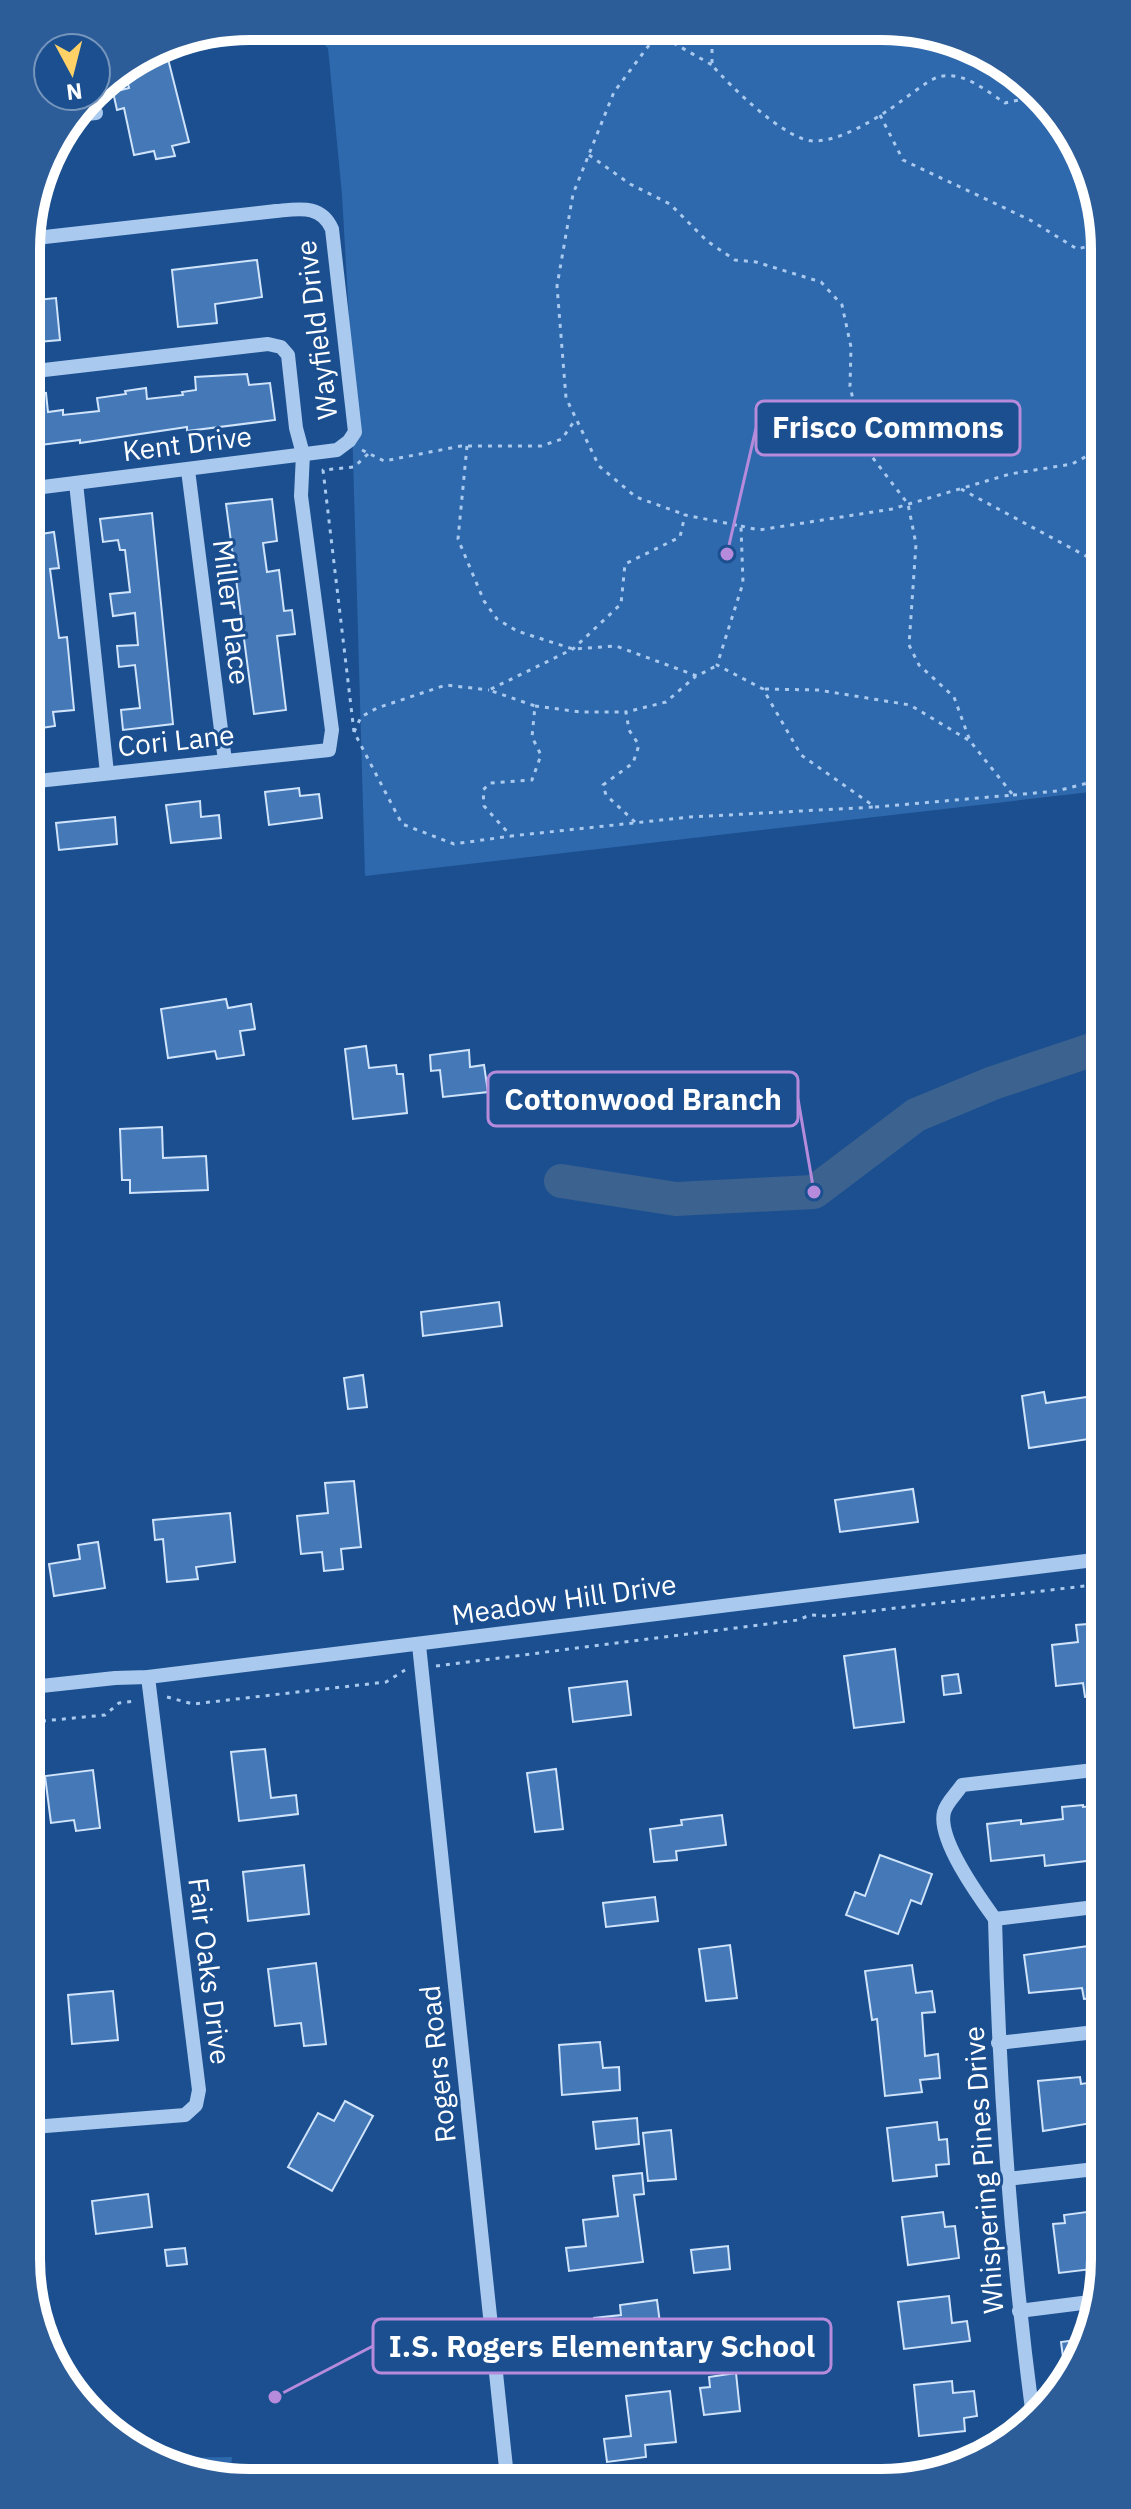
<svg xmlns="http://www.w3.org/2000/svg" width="1131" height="2509" font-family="'IBM Plex Sans',sans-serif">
  <rect width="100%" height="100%" fill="#1b4f8f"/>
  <g fill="#2e69ad">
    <polygon points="302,26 924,30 1029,82 1097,192 1099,791 365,876 349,318 342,195 328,48"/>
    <polygon points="232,2457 230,2479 207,2479 165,2458"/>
  </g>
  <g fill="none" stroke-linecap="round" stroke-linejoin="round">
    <polyline stroke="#3c6290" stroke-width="34" points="561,1181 676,1199 814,1192 916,1115 993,1083 1100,1047"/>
  </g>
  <g fill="#4478b7" stroke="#cfe3fa" stroke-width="2">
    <polygon points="164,43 189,142 172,146 175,156 156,159 154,151 134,155 124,108 117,110 113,92 129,88 125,72 130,70 128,66"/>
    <polygon points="257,260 262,297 215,304 217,323 178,327 172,270"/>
    <polygon points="56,298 60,340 27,343 27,301"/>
    <polygon points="247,374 249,385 270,383 275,420 187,431 187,427 80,443 80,440 33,446 27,396 46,393 48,412 63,410 63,415 99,411 97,398 126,394 125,391 146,388 147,399 183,395 182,392 196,390 195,377"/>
    <polygon points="272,499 277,541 263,543 267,572 279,570 284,611 292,610 295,634 277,636 286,710 254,714 226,504"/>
    <polygon points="152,513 173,724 123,730 121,710 140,708 135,665 119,667 117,646 138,645 135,613 113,616 110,594 130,592 125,550 120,550 118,540 103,542 100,519"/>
    <polygon points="54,532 59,568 50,569 59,638 67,637 74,710 53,712 55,726 28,730 28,536"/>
    <polygon points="299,788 300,796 319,794 322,818 269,825 265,792"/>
    <polygon points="200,801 201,817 219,815 221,838 171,843 166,805"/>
    <polygon points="115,817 117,844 59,850 56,823"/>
    <polygon points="226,999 228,1008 251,1004 255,1029 240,1031 244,1055 217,1059 215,1051 168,1058 161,1009"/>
    <polygon points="366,1046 369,1068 396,1065 397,1074 403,1074 407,1113 353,1119 345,1049"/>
    <polygon points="469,1050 470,1067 484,1065 488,1092 443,1097 440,1070 431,1071 430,1055"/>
    <polygon points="162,1127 163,1158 206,1156 208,1190 130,1193 130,1180 122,1180 120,1129"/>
    <polygon points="499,1302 502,1326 423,1336 421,1312"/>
    <polygon points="363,1375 367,1407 348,1409 344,1378"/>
    <polygon points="1044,1392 1046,1403 1087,1397 1090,1412 1101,1411 1102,1437 1029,1448 1022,1396"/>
    <polygon points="354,1481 361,1547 341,1549 343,1569 324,1571 322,1552 301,1554 297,1516 328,1513 325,1483"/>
    <polygon points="913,1489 918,1522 840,1532 835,1500"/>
    <polygon points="230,1513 235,1562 196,1567 198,1579 167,1582 163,1539 155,1540 153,1520"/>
    <polygon points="98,1542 105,1588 54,1596 49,1564 80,1559 78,1545"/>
    <polygon points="1100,1623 1102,1695 1085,1697 1083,1683 1056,1686 1052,1645 1078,1642 1076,1625"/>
    <polygon points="895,1649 904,1722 854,1728 844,1656"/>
    <polygon points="958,1674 961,1693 944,1695 942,1676"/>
    <polygon points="627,1681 631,1715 573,1722 569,1688"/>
    <polygon points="265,1749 271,1798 296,1795 298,1814 239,1821 231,1752"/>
    <polygon points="556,1769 563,1829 535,1832 527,1773"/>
    <polygon points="93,1770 100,1828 76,1831 74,1820 51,1823 45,1776"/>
    <polygon points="1083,1805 1083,1807 1103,1805 1103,1859 1045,1866 1044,1855 991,1861 987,1824 1021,1820 1021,1824 1063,1819 1062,1807"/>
    <polygon points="722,1815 726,1845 676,1851 677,1860 654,1862 650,1829 682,1825 681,1820"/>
    <polygon points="880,1855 932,1874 921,1904 911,1900 898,1934 846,1915 855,1892 865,1896"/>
    <polygon points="304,1865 309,1914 248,1921 243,1872"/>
    <polygon points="655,1897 658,1921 606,1927 603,1903"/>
    <polygon points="1103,1944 1104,1997 1084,1999 1082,1988 1029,1993 1024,1955"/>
    <polygon points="730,1945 737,1998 706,2001 699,1949"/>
    <polygon points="316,1963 326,2044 304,2046 301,2023 275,2026 268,1969"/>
    <polygon points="912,1965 916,1993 932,1991 935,2012 922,2013 925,2056 938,2054 940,2078 920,2080 922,2092 885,2096 877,2019 872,2020 865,1971"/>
    <polygon points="113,1991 118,2040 72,2044 68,1995"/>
    <polygon points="600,2042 603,2068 619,2067 620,2090 562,2095 559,2045"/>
    <polygon points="1080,2077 1081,2084 1104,2081 1104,2121 1043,2131 1038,2081"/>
    <polygon points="345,2101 373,2116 332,2191 288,2167 318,2113 334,2121"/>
    <polygon points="637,2118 639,2144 596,2149 593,2122"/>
    <polygon points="937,2122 939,2140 947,2139 949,2164 936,2165 937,2176 893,2181 887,2128"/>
    <polygon points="671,2130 676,2179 648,2181 643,2133"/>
    <polygon points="642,2173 644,2194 634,2195 643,2262 569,2271 566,2248 586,2246 583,2220 618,2216 613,2176"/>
    <polygon points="148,2194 152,2227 96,2234 92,2201"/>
    <polygon points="1094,2211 1101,2268 1059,2273 1053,2224 1065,2223 1064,2215"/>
    <polygon points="943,2212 945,2227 955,2226 959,2258 908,2265 902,2217"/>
    <polygon points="728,2246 730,2269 694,2273 691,2250"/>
    <polygon points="185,2248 187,2264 167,2266 165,2250"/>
    <polygon points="949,2296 952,2323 967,2321 970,2341 904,2349 898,2302"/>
    <polygon points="657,2300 665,2362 602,2371 594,2318 621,2315 620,2305"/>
    <polygon points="1090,2338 1088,2344 1066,2380 1061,2342"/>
    <polygon points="736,2373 740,2411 704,2415 700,2388 710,2387 709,2377"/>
    <polygon points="952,2381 953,2393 974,2391 977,2416 964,2418 965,2431 919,2436 914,2385"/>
    <polygon points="670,2391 676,2442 645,2445 646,2457 607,2462 604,2439 631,2436 626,2396"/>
  </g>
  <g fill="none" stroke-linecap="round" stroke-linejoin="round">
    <g stroke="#a9c9ee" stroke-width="3" stroke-dasharray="4 6" stroke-linecap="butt">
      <polyline points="661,29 614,92 573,194 557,286 566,398 599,466 636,497 683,514"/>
      <path d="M712 29V65C730 86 786 141 814 141 838 141 867 124 887 111 900 103 926 81 938 77 963 70 986 91 1005 103L1037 96"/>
      <polyline points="656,33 712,65"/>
      <polyline points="880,115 903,160 1030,220 1077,249 1097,244"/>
      <polyline points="589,155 630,184 670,204 707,241 735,260 756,262 821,282 842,305 851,347 850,386 863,445 908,504 916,544 909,645 919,665 954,697 970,741 1013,795 875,807 801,755 763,689 717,665 743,583 741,526 685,515 680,537 625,564 621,604 573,649 489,690 535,706 532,737 541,755 532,780 490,783 483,790 484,806 511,836 690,817 875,807"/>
      <polyline points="467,446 458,539 484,601 497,619 517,631 573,649 616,646 697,676 716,666"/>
      <polyline points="362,450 384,461 461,446 541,446 562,439 575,420"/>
      <polyline points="368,454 354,467 323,470 354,732 402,824 454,844 511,836"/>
      <polyline points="961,489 1099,563"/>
      <polyline points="741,526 759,530 892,509 1010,474 1072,464 1087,456 1098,435"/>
      <polyline points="1097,563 1099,587"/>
      <polyline points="765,689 818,690 910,705 970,741"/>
      <polyline points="535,706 581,712 626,712"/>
      <polyline points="354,732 361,717 377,708 446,685 489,690"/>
      <polyline points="1013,795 1057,791 1099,780"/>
      <polyline points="635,822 606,795 603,785 633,763 639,745 629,730 626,712 666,702 696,676"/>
      <polyline points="436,1666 798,1620 810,1615 828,1616 1102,1584"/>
      <polyline points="167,1697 193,1704 263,1696 386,1682 405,1670"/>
      <polyline points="32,1722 105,1715 119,1703 135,1701"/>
    </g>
    <g stroke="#a9c9ee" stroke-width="14">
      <polyline points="76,115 96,113"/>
      <path d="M27 239 276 211C299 209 321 204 332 229L355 432 349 441 337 450 27 489"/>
      <polyline points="27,372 268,344 281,347 288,355 296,428 303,454 301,496 332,730 329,750 28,782"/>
      <polyline points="188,470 225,761"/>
      <polyline points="76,483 107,773"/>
      <polyline points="30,1106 37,1087"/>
      <polyline points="419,1645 507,2477"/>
      <polyline points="32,1687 115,1678 148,1677 1102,1559"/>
      <path d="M995 1919C999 2086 1011 2251 1033 2417"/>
      <path d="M995 1919C979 1897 937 1839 944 1812 946 1803 957 1793 962 1785L1103 1769"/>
      <polyline points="995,1919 1103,1906"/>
      <polyline points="998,2043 1104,2031"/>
      <polyline points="33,2127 185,2115 196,2105 199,2090 148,1677"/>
      <polyline points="1007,2179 1104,2168"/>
      <polyline points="1019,2311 1098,2301"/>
    </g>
  </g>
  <g text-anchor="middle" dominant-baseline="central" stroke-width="6" stroke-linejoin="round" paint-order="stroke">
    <g font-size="28" fill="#fff" stroke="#1b4f8f">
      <text transform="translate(316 330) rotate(-97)">Wayfield Drive</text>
      <text transform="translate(187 443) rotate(-7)">Kent Drive</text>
      <text transform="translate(232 612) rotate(83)">Miller Place</text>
      <text transform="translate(176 740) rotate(-6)">Cori Lane</text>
      <text transform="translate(564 1599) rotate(-8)">Meadow Hill Drive</text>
      <text transform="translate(210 1971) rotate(83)">Fair Oaks Drive</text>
      <text transform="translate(437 2064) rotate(-96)">Rogers Road</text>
      <text transform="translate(983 2170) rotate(-94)">Whispering Pines Drive</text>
    </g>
  </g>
  <path d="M0 0H1131V2509H0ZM250 40H881A210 210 0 0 1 1091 250V2259A210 210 0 0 1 881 2469H250A210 210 0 0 1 40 2259V250A210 210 0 0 1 250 40Z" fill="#2d5d98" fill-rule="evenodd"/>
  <path fill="none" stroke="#fff" stroke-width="10" d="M250 40H881A210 210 0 0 1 1091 250V2259A210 210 0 0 1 881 2469H250A210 210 0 0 1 40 2259V250A210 210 0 0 1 250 40Z"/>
  <path fill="none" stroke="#b68bdc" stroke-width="3" d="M727 554L756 428M814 1192L798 1099M275 2397L373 2346"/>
  <g fill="#b68bdc" stroke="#1b4f8f" stroke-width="3">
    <circle cx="727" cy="554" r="8"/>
    <circle cx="814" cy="1192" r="8"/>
    <circle cx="275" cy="2397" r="8"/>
  </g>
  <g fill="#1b4f8f" stroke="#b68bdc" stroke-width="3">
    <rect x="756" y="401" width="264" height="54" rx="8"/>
    <rect x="488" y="1072" width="310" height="54" rx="8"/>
    <rect x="373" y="2319" width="458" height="54" rx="8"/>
  </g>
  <g font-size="30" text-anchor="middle" font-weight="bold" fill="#fff">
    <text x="888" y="438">Frisco Commons</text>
    <text x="643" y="1110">Cottonwood Branch</text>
    <text x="602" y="2357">I.S. Rogers Elementary School</text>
  </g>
  <g transform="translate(72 72) rotate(173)"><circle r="38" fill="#1b4f8f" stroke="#7695bc" stroke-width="2"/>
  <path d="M0-6L14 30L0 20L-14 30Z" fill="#ffd166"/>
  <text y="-12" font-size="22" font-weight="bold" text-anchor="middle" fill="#ffffff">N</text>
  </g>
</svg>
